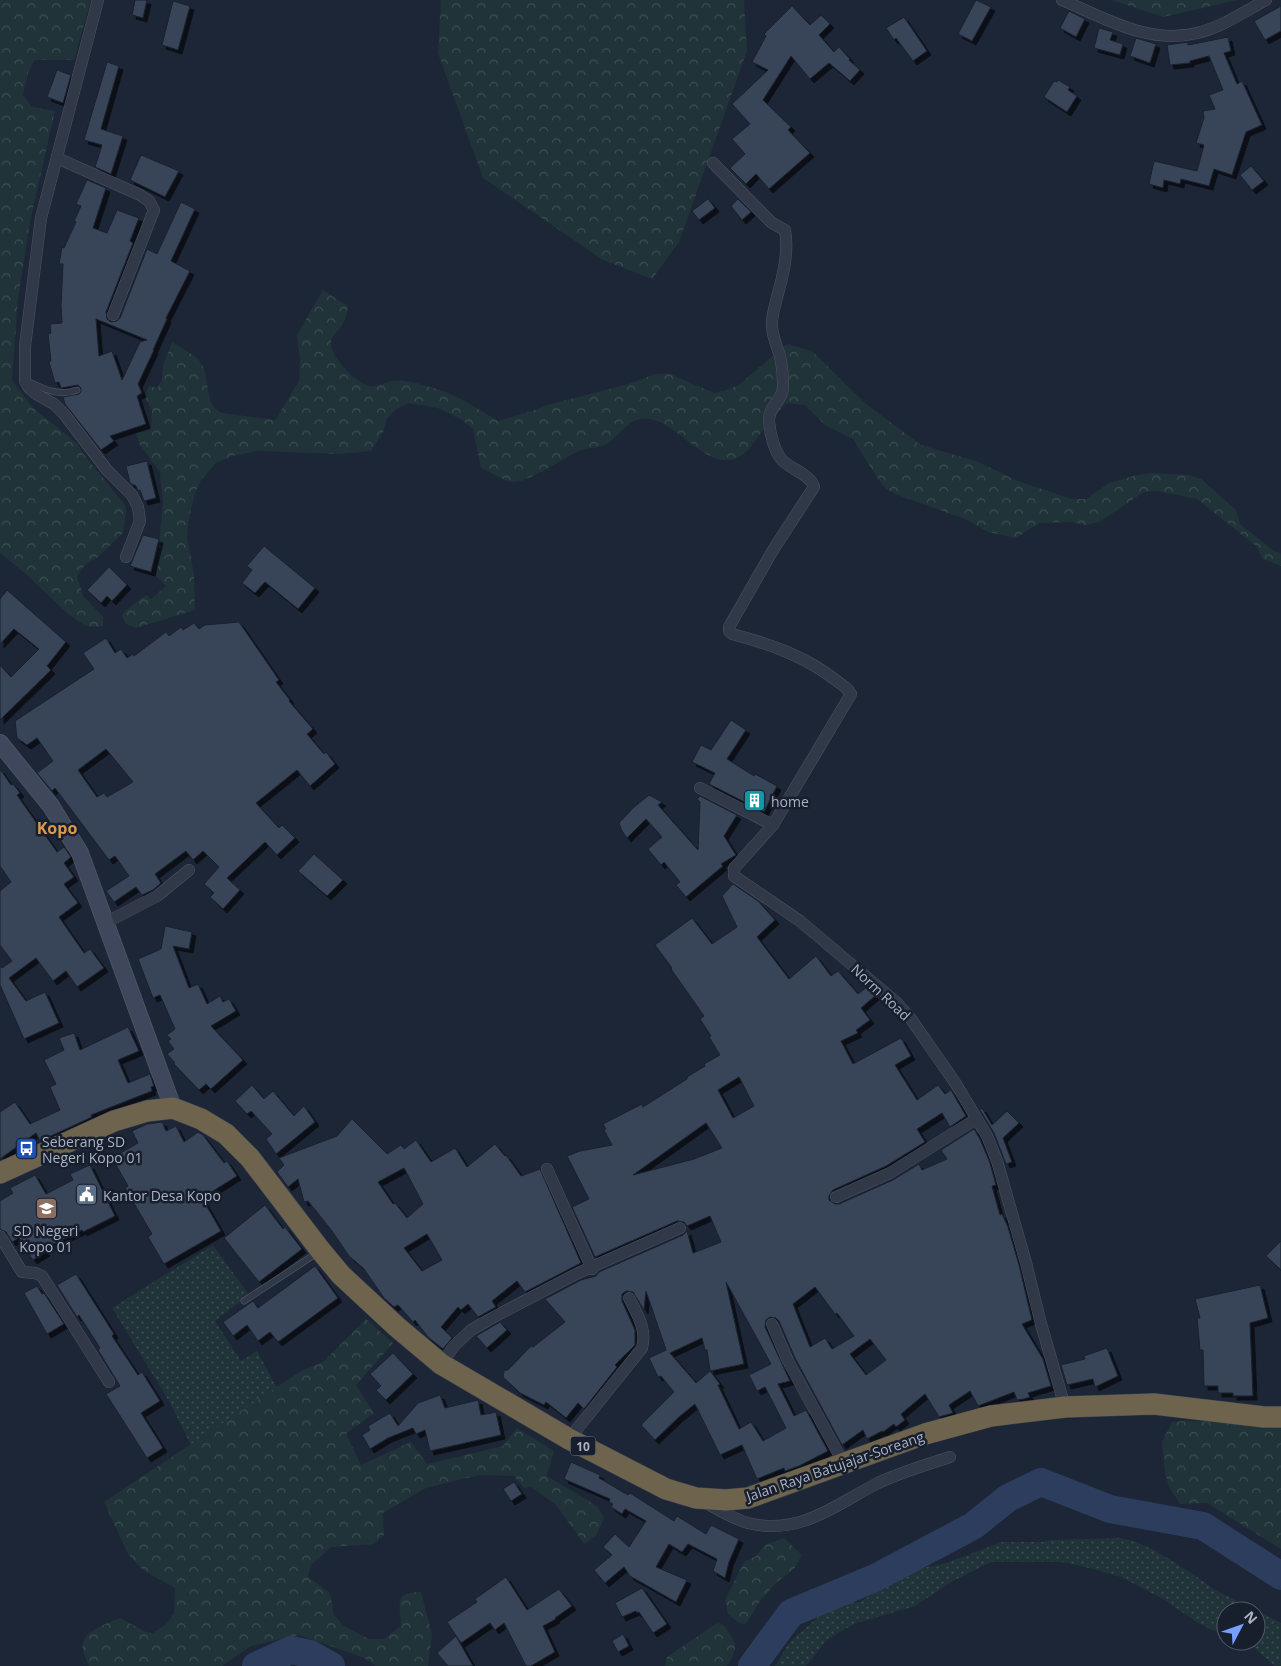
<svg xmlns="http://www.w3.org/2000/svg" width="1281" height="1666" font-family="'Open Sans',sans-serif">
  <defs>
    <pattern id="grass-dots" width="8" height="8" patternUnits="userSpaceOnUse" patternTransform="scale(1.25)"><rect width="8" height="8" fill="#1f3338"/><path d="M2 2h.1M6 6h.1" fill="none" stroke="#3d4e53" stroke-width="1.8" stroke-linecap="round"/></pattern>
    <pattern id="forest-crowns" width="20" height="18" patternUnits="userSpaceOnUse" patternTransform="scale(1.25)"><rect width="20" height="18" fill="#1f3338"/><path d="M2 6a3 3 0 1 1 6 0M12 15a3 3 0 1 1 6 0" fill="none" stroke="#3d4e53"/></pattern>
    <filter id="shadow"><feDropShadow dx="4" dy="4" stdDeviation="0" flood-color="#0009"/></filter>
  </defs>
  <rect width="100%" height="100%" fill="#1d2637"/>
  <g fill="url(#grass-dots)">
    <polygon points="213,1245 249,1295 215,1321 241,1361 257,1351 277,1388 191,1445 169,1401 112,1308"/>
    <polygon points="1119,1538 1134,1541 1156,1551 1196,1576 1215,1590 1281,1623 1281,1666 1275,1666 1254,1648 1238,1641 1256,1641 1256,1611 1226,1611 1226,1636 1198,1623 1163,1599 1121,1577 1093,1569 1062,1562 991,1562 953,1581 915,1606 854,1624 828,1639 806,1666 775,1666 789,1643 825,1611 845,1603 860,1602 905,1574 918,1569 946,1563 1002,1542 1043,1542 1051,1540"/>
  </g>
  <g fill="url(#forest-crowns)">
    <polygon points="0,0 91,0 74,60 35,60 28,73 23,95 32,107 55,111 30,222 18,299 12,380 33,408 78,444 81,451 125,505 126,512 123,533 98,557 85,565 77,576 83,596 103,617 103,625 100,627 85,626 68,614 27,575 0,553"/>
    <polygon points="441,0 744,0 747,51 679,242 652,279 603,260 483,178 438,53"/>
    <polygon points="1112,0 1238,0 1163,17"/>
    <path d="M323 290 348 306C347 312 346 319 343 324 339 331 331 335 331 343 331 358 356 383 370 386 377 387 386 382 393 381 404 379 419 384 430 387 455 393 476 408 498 421L532 411 547 405 629 384 655 374H670L714 393 727 390 740 384 787 344 812 351 866 404 921 445 976 461 1018 481 1072 499H1086L1109 483 1137 475 1152 473 1188 475 1201 479 1236 510 1240 524 1273 550 1281 554V566L1263 559 1256 546 1197 499 1157 491 1144 492 1099 522 1085 525 1072 522 1039 523 1016 538 988 532 965 519 895 494 884 487 876 476 853 439 825 425 805 405 786 403C779 411 771 420 764 429 755 439 749 454 735 459 703 470 671 412 640 419 626 422 618 437 607 444 598 449 586 447 577 452 561 459 529 483 512 482 505 482 489 471 481 468L473 429 462 420 438 408 409 403 396 409 387 419 383 432 371 451 339 454 257 451 232 456 216 463 201 480 195 493 188 523 187 538 194 575 195 610 136 628 126 624 122 616 125 611 146 595 151 599 166 586 156 576 163 503 160 472 140 445 136 433 151 430 152 411 145 396 149 386 157 388 162 380 163 366 172 342C180 347 197 356 201 363 211 378 203 405 222 413L275 420 299 381 300 359 297 335Z"/>
    <path d="M366 1319 393 1343 356 1385 374 1413 346 1434 361 1465 411 1442 427 1464 503 1446 517 1428 554 1451 547 1476 597 1506 604 1518 596 1536 584 1544 556 1505 531 1487 524 1488 514 1476 479 1475 426 1488 383 1513 384 1535 374 1544 331 1547 311 1565 308 1577 330 1593 334 1615 344 1626 369 1639H384L401 1626C400 1604 393 1592 421 1592L432 1634 428 1666H376L362 1657 299 1635 251 1646 222 1666H89C87 1661 84 1656 83 1650 79 1631 107 1624 120 1618L146 1632 153 1633 165 1625 174 1614 175 1588 143 1570 128 1554 104 1502 301 1371 323 1362Z"/>
    <polygon points="1183,1421 1281,1423 1281,1549 1207,1503 1180,1504 1169,1487 1165,1472 1162,1442 1172,1422"/>
    <polygon points="784,1538 802,1555 794,1569 777,1582 760,1601 746,1624 739,1623 728,1614 725,1600 744,1562 756,1556 765,1545"/>
    <path d="M717 1623 724 1625C736 1645 740 1644 727 1666H665L667 1657Z"/>
  </g>
  <g fill="none" stroke-linecap="round" stroke-linejoin="round">
    <g stroke="#2d3d5e" stroke-width="28">
      <polyline points="256,1666 291,1650 310,1654 331,1666"/>
      <polyline points="752,1666 791,1613 875,1578 973,1526 1008,1498 1041,1482 1110,1509 1203,1526 1281,1576"/>
    </g>
  </g>
  <g fill="#394458" stroke="#19202e" fill-rule="evenodd" filter="url(#shadow)">
    <polygon points="135,0 147,0 143,18 132,15"/>
    <polygon points="976,0 991,7 972,41 958,34"/>
    <polygon points="173,1 190,6 178,50 162,45"/>
    <polygon points="792,6 810,25 821,15 830,24 819,35 834,52 839,47 850,59 849,60 860,70 850,81 829,63 810,79 791,56 763,100 791,127 788,130 810,153 769,189 756,174 746,184 730,168 745,154 732,139 750,124 732,104 768,70 752,62 766,36 764,34"/>
    <polygon points="1281,6 1281,31 1265,40 1254,21"/>
    <polygon points="1069,11 1085,19 1076,37 1060,28"/>
    <polygon points="904,17 927,51 913,61 896,38 894,40 886,28"/>
    <polygon points="1099,28 1113,32 1110,40 1123,44 1120,55 1094,48"/>
    <polygon points="1228,37 1231,51 1224,53 1237,84 1242,81 1262,125 1246,132 1232,175 1214,169 1209,186 1181,179 1180,184 1164,180 1163,188 1149,184 1154,161 1197,171 1204,145 1196,143 1204,118 1203,111 1215,109 1209,95 1223,90 1209,56 1190,61 1190,63 1170,65 1167,45 1188,42 1188,45"/>
    <polygon points="1136,38 1156,44 1150,63 1130,56"/>
    <polygon points="107,62 119,66 101,129 123,136 111,174 95,167 102,145 84,140"/>
    <polygon points="57,70 71,75 63,103 47,97"/>
    <polygon points="1058,80 1070,87 1068,90 1077,96 1067,112 1044,97 1054,81 1057,82"/>
    <polygon points="141,155 179,171 165,197 130,180"/>
    <polygon points="1251,166 1264,181 1252,190 1240,175"/>
    <path d="M87 180 106 188 93 228 107 233 117 210 139 218 130 241 133 243 106 312 107 319 111 322 117 321 120 318 147 249 157 254 181 202 195 209 171 261 190 271 166 318 167 319 153 350H154L138 384 142 393 137 396 146 424 110 436 114 441 101 450 65 404 63 397 79 394 81 392V388L78 385 61 388 59 382 55 383 49 362 51 361 48 334 51 333 50 324 62 323 61 305 63 264H59L62 247 64 248 76 222 74 221 81 206 76 204ZM96 319 147 340 140 342 122 380 112 351 99 356Z"/>
    <polygon points="708,199 715,208 699,220 692,211"/>
    <polygon points="738,199 751,212 742,220 731,206"/>
    <polygon points="147,461 156,498 144,501 140,490 138,491 136,486 130,483 126,466"/>
    <polygon points="143,535 159,539 151,572 130,566"/>
    <polygon points="264,546 315,588 298,609 265,582 255,593 242,583 252,570 247,566"/>
    <polygon points="109,567 127,585 112,601 107,596 101,603 87,590"/>
    <polygon points="7,590 66,642 47,666 51,670 0,720 0,665 11,677 39,649 14,629 0,644 0,599"/>
    <path d="M239 622 279 680 276 682 290 700 289 701 313 729 307 734 324 754 326 752 335 764 310 786 297 770 256 803 279 828 282 825 295 838 277 855 265 842 227 878 240 890 223 909 210 897 214 893 204 884 219 867 203 851 193 860 186 851 155 874 161 883 153 890 142 895 136 887 114 902 106 891 129 876 115 856 109 860 55 788 52 791 37 773 53 761 37 738 27 745 17 738 15 721 94 669 83 653 106 638 115 653 121 649 127 658 133 654 134 656 166 632 169 636 181 627 183 630 194 623 199 629 205 625ZM106 749 133 782 107 797 104 793 97 797 78 770Z"/>
    <polygon points="731,720 746,730 727,759 754,776 755,774 777,786 764,812 709,784 715,773 692,762 701,745 711,750"/>
    <polygon points="0,769 11,785 13,784 20,793 17,795 57,852 64,847 71,857 64,863 74,877 64,884 78,903 59,917 84,953 90,949 104,968 77,987 66,971 53,981 36,958 9,978 26,1001 45,992 59,1023 24,1039 0,985 0,966 2,968 12,961 0,945 0,891 11,882 0,866"/>
    <polygon points="649,795 662,802 658,805 698,850 700,802 697,799 700,796 737,815 724,836 736,855 721,864 723,866 686,897 676,885 680,882 664,862 661,865 648,849 662,837 646,819 627,838 622,831 619,823 633,808"/>
    <polygon points="314,854 343,880 327,896 298,871"/>
    <path d="M733 884 758 901 775 920 757 937 789 979 816 956 831 976 838 971 858 994 867 987 875 996 861 1008 870 1020 856 1030 858 1033 841 1041 853 1064 901 1038 911 1056 895 1065 917 1100 938 1085 945 1094 951 1090 966 1116 950 1127 942 1113 917 1129 925 1142 886 1166 833 1190 829 1196V1200L835 1204H839L893 1180 919 1164 922 1170 947 1159 941 1150 974 1129 980 1139 990 1163 996 1185 992 1186 1000 1215 1002 1214 1008 1227 1019 1265 1032 1320 1022 1324 1043 1359 1051 1386 1028 1393 1030 1397 1024 1399 1017 1400 1014 1392 978 1406 970 1391 949 1405 953 1413 939 1417 925 1394 901 1414 905 1420 896 1427 894 1424 883 1432 882 1431 867 1439 863 1430 842 1445 795 1358 779 1321 776 1318 770 1317 766 1320 765 1327 790 1381 778 1384 794 1416 806 1410 828 1451 799 1466 785 1471 784 1468 757 1479 742 1445 720 1455 695 1404 679 1417 655 1440 641 1425 674 1392 661 1376 658 1377 649 1358 666 1350 646 1291 644 1310 633 1292 626 1291 622 1294V1301L635 1330V1345L615 1365 617 1367 584 1409 578 1403 566 1418 546 1402 544 1405 520 1393 503 1377 504 1371 509 1369 531 1346 533 1347 565 1322 545 1299 581 1280 596 1276 599 1272 683 1235 687 1231 693 1253 721 1242 710 1216 687 1226 684 1222 677 1221 595 1257 572 1207 589 1199 567 1156 580 1151 612 1145 604 1130 606 1129 603 1124 642 1104 643 1107 687 1079V1077L705 1066 704 1064 720 1055 709 1037 711 1036 700 1019 704 1016 671 969 672 968 655 945 692 918 712 944 737 927 722 896ZM739 1077 754 1106 733 1118 718 1090ZM706 1123 722 1148 694 1159 633 1175ZM726 1282 771 1364 749 1375 757 1391 765 1387 786 1428 763 1441 751 1422 739 1429 718 1385 720 1384 710 1371 696 1383 670 1353 702 1338 705 1350H707L710 1371 744 1364ZM815 1287 835 1314 837 1313 854 1336 832 1349 825 1338 810 1347 793 1304ZM870 1339 886 1360 866 1375 850 1354Z"/>
    <polygon points="165,926 192,932 189,949 173,946 189,988 198,984 207,1004 220,996 223,1002 229,999 236,1011 211,1026 243,1060 211,1089 206,1084 199,1090 173,1063 175,1063 167,1054 174,1049 168,1041 171,1039 167,1035 175,1029 160,995 153,998 138,959 161,949"/>
    <polygon points="128,1027 139,1051 118,1060 128,1083 150,1074 154,1086 151,1087 152,1091 91,1115 92,1117 40,1141 36,1133 0,1159 0,1112 15,1102 30,1124 60,1110 50,1087 56,1084 44,1060 64,1050 59,1038 74,1033 80,1050"/>
    <polygon points="252,1085 264,1099 273,1091 294,1116 304,1106 315,1122 276,1154 266,1139 272,1134 251,1111 247,1114 235,1101"/>
    <polygon points="982,1108 992,1125 1007,1111 1019,1123 1003,1138 1012,1162 1006,1164 994,1133 980,1110"/>
    <path d="M352 1119 387 1154 401 1145 404 1149 416 1140 431 1162 455 1148 467 1167 495 1144 505 1156 506 1155 521 1176 540 1169 581 1263 525 1292 517 1281 492 1301 496 1307 478 1317 468 1304 461 1310 458 1307 441 1327 452 1338 443 1349 428 1337 415 1320 413 1322 398 1305 394 1307 384 1298 364 1269 349 1256 332 1231 308 1201 304 1202 298 1179 288 1187 277 1172 284 1165 279 1158 337 1136ZM404 1168 423 1204 407 1218 395 1203 393 1204 378 1182ZM427 1234 442 1260 422 1271 404 1248Z"/>
    <polygon points="162,1122 166,1131 176,1126 184,1142 198,1132 203,1135 224,1163 227,1161 237,1176 202,1198 221,1231 164,1264 148,1237 152,1234 125,1188 128,1186 112,1158 138,1143 132,1131 147,1124"/>
    <polygon points="90,1165 115,1216 83,1232 82,1230 44,1249 46,1252 33,1260 19,1238 12,1242 6,1232 0,1229 0,1201 13,1193 10,1188 35,1175 46,1194 73,1180 70,1174"/>
    <polygon points="265,1205 283,1229 285,1227 302,1249 259,1282 224,1238"/>
    <polygon points="1281,1241 1281,1270 1266,1256"/>
    <polygon points="315,1266 338,1298 278,1342 270,1332 258,1341 247,1325 233,1336 223,1322 253,1301 258,1308"/>
    <polygon points="76,1274 114,1334 112,1336 138,1375 142,1372 160,1401 141,1413 163,1448 147,1458 106,1394 120,1386 98,1350 100,1348 79,1315 77,1317 57,1285"/>
    <polygon points="1260,1285 1268,1318 1250,1323 1253,1396 1233,1396 1233,1393 1218,1393 1218,1386 1204,1386 1203,1350 1200,1350 1197,1318 1200,1318 1195,1299"/>
    <polygon points="37,1286 42,1294 44,1293 64,1324 47,1334 24,1293"/>
    <polygon points="500,1322 507,1330 487,1348 476,1336"/>
    <polygon points="1107,1348 1118,1376 1095,1387 1093,1379 1067,1385 1061,1365 1085,1359 1084,1356"/>
    <polygon points="393,1353 413,1374 386,1400 376,1390 381,1386 370,1374"/>
    <polygon points="440,1395 445,1408 478,1400 481,1415 496,1412 501,1435 430,1451 425,1430 416,1434 413,1428 388,1438 370,1449 362,1435 370,1430 368,1426 390,1413 398,1426 418,1403"/>
    <polygon points="571,1462 600,1475 599,1478 628,1495 630,1493 674,1521 677,1516 706,1534 711,1525 739,1539 729,1562 725,1578 713,1571 717,1559 688,1544 682,1552 669,1544 656,1567 687,1580 676,1602 630,1576 624,1567 605,1583 594,1570 612,1555 603,1547 615,1534 629,1547 646,1521 625,1509 622,1514 611,1507 613,1504 609,1502 610,1499 564,1479"/>
    <polygon points="514,1482 522,1494 511,1501 503,1489"/>
    <polygon points="506,1577 527,1610 559,1589 572,1606 555,1618 556,1619 543,1626 555,1652 531,1666 526,1666 504,1623 495,1630 490,1623 461,1643 447,1622 477,1602 475,1599"/>
    <polygon points="642,1588 667,1624 653,1633 639,1612 637,1613 636,1611 622,1617 615,1603"/>
    <polygon points="623,1634 629,1646 618,1652 612,1641"/>
    <polygon points="456,1636 473,1666 448,1666 437,1653"/>
  </g>
  <g fill="none" stroke-linecap="round" stroke-linejoin="round">
    <defs>
      <g id="lane">
        <path d="M27 381C44 389 59 397 77 390"/>
        <polyline points="244,1301 317,1253"/>
      </g>
      <g id="street">
        <polyline points="98,0 41,218 25,346 25,381 29,388 36,394 54,404 64,414 107,470 132,495 138,507 140,521 126,557"/>
        <path d="M1062 0C1105 18 1149 45 1197 33 1222 27 1244 12 1266 0"/>
        <polyline points="57,158 140,195 149,201 154,210 113,315"/>
        <path d="M713 163 772 223 785 230C789 252 783 276 777 297 775 307 771 317 772 327 773 338 777 347 780 356 782 365 783 378 783 387 783 400 768 407 769 421 770 433 774 452 783 461 791 469 811 475 814 487L773 550 729 627V631L732 634C770 644 805 656 837 681 842 685 848 688 851 694L773 825 737 865 734 868V876L800 921 896 1002 911 1019 956 1084 987 1136 997 1161 1026 1263 1041 1324 1065 1407"/>
        <polyline points="700,788 773,825"/>
        <polyline points="105,923 157,896 189,870"/>
        <polyline points="547,1169 592,1269"/>
        <polyline points="836,1197 890,1173 976,1119"/>
        <polyline points="0,1236 22,1272 35,1273 42,1276 109,1382"/>
        <polyline points="772,1324 788,1361 844,1464"/>
        <polyline points="441,1364 454,1346 471,1330 490,1319 578,1273 680,1228"/>
        <path d="M569 1439 642 1348C647 1329 637 1314 629 1298"/>
        <path d="M706 1503C719 1510 734 1519 748 1523 800 1536 835 1505 878 1483 901 1472 926 1465 950 1457"/>
      </g>
      <polyline id="secondary" points="0,743 51,806 80,853 173,1108"/>
      <polyline id="highway" points="0,1173 114,1121 147,1111 173,1108 201,1119 226,1134 250,1158 321,1251 341,1275 397,1327 441,1364 569,1439 666,1489 696,1498 726,1500 748,1498 925,1434 991,1416 1065,1407 1154,1404 1264,1417 1281,1417"/>
    </defs>
    <use href="#lane" stroke="#4c5363" stroke-width="7"/>
    <use href="#street" stroke="#4c5363" stroke-width="12"/>
    <use href="#secondary" stroke="#4c5363" stroke-width="18"/>
    <use href="#highway" stroke="#39404f" stroke-width="22"/>
    <use href="#lane" stroke="#313848" stroke-width="5.5"/>
    <use href="#street" stroke="#313848" stroke-width="11"/>
    <use href="#secondary" stroke="#3e475b" stroke-width="16"/>
    <use href="#highway" stroke="#6e644d" stroke-width="21"/>
  </g>
  <defs>
    <symbol id="building-square" viewBox="-11 -11 22 22"><rect x="-9" y="-9" width="18" height="18" rx="4" fill="#0f9aa8" stroke="#171e2c"/><path d="M-4-6H4V6H1V3H-1V6H-4ZM-2.5-4.3h1.7v1.8h-1.7ZM.8-4.3h1.7v1.8H.8ZM-2.5-1h1.7V.8h-1.7ZM.8-1h1.7V.8H.8Z" fill="#fff"/></symbol>
    <symbol id="bus-square" viewBox="-11 -11 22 22"><rect x="-9" y="-9" width="18" height="18" rx="4" fill="#1a4fb4" stroke="#171e2c"/><path d="M-5-6H5V4H4V6H2V4H-2V6H-4V4H-5ZM-3.5-4V0h7V-4ZM-3.5 1.2v1.5H-2V1.2ZM2 1.2v1.5H3.5V1.2Z" fill="#fff"/></symbol>
    <symbol id="civic-square" viewBox="-11 -11 22 22"><rect x="-9" y="-9" width="18" height="18" rx="4" fill="#5c6f8a" stroke="#171e2c"/><path d="M-.6-6.5H3V-4.5H.6V-3L4-1V1h2V6H-6V1h2V-1L-.6-3ZM-1.2 2.5V6h2.4V2.5Z" fill="#fff"/></symbol>
    <symbol id="school-square" viewBox="-11 -11 22 22"><rect x="-9" y="-9" width="18" height="18" rx="4" fill="#8d6e63" stroke="#171e2c"/><path d="M0-5L7-2L0 1L-7-2ZM-4 1L0 2.5L4 1V4Q0 6-4 4Z" fill="#fff"/></symbol>
  </defs>
  <g fill-rule="evenodd">
    <use href="#building-square" x="742" y="788" width="25" height="25"/>
    <use href="#bus-square" x="14" y="1136" width="25" height="25"/>
    <use href="#civic-square" x="74" y="1182" width="25" height="25"/>
    <use href="#school-square" x="34" y="1196" width="25" height="25"/>
  </g>
  <g text-anchor="middle" dominant-baseline="central" stroke-width="5" stroke-linejoin="round" paint-order="stroke">
    <rect fill="#171e2c" stroke="#7e8697" stroke-width="1" x="570.5" y="1436.5" width="25" height="19" rx="4"/>
    <g font-size="12" font-weight="bold" fill="#aab2c5">
      <text x="583" y="1446">10</text>
    </g>
    <g font-size="14" fill="#aab2c5" stroke="#171e2c" text-anchor="start">
      <text x="771" y="801">home</text>
      <text x="42" y="1141">Seberang SD<tspan x="42" dy="16">Negeri Kopo 01</tspan></text>
      <text x="103" y="1195">Kantor Desa Kopo</text>
      <text x="46" y="1230" text-anchor="middle">SD Negeri<tspan x="46" dy="16">Kopo 01</tspan></text>
    </g>
    <g font-size="14" fill="#aab2c5" stroke="#171e2c">
      <text transform="translate(881 992) rotate(43)">Norm Road</text>
      <text transform="translate(835 1466) rotate(-19)">Jalan Raya Batujajar-Soreang</text>
    </g>
    <g font-size="16" font-weight="bold" fill="#db984f" stroke="#171e2c">
      <text x="57" y="828">Kopo</text>
    </g>
  </g>
  <g transform="translate(1241 1626) rotate(49)"><circle r="24" fill="#171e2c" stroke="#525969"/>
  <path d="M0-4L9 19L0 12L-9 19Z" fill="#769fff"/>
  <text y="-8" font-size="14" font-weight="bold" text-anchor="middle" fill="#aab2c5">N</text>
  </g>
</svg>
